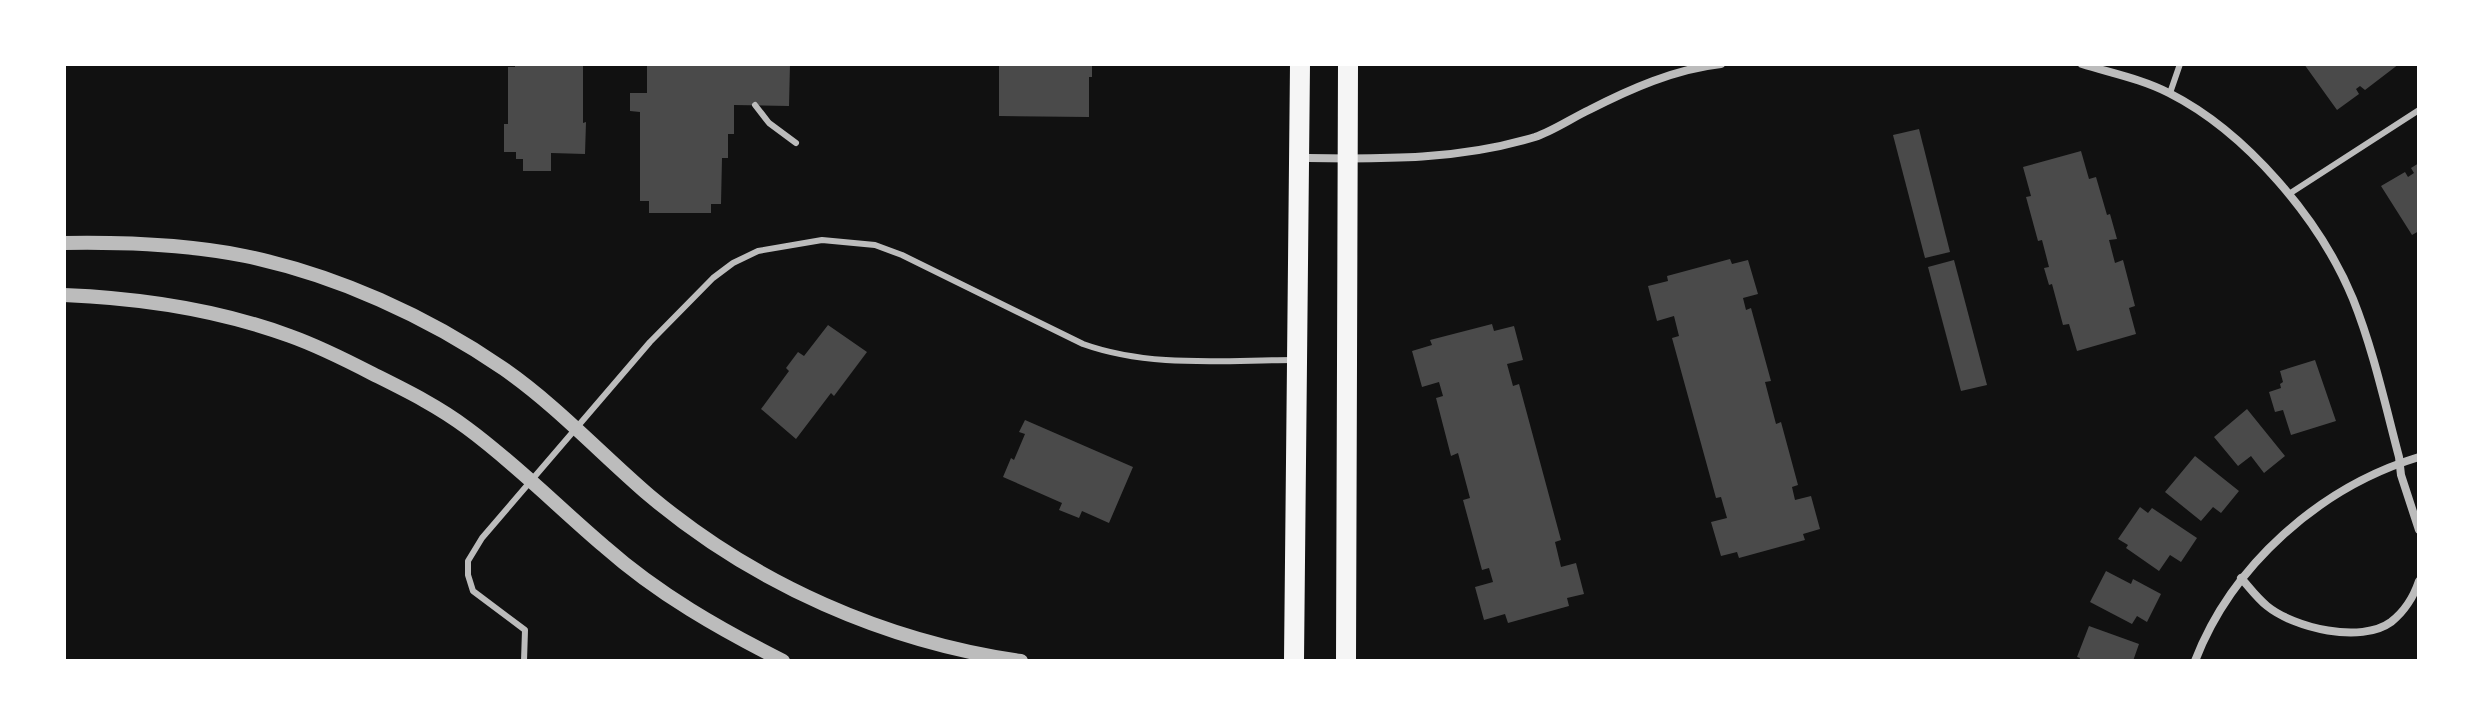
<svg xmlns="http://www.w3.org/2000/svg" width="2483" height="725" font-family="Lato,sans-serif">
  <rect width="100%" height="100%" fill="#111"/>
  <g fill="#4a4a4a">
    <polygon points="515,64 583,64 583,123 586,122 585,154 551,153 551,171 523,171 523,159 516,159 516,152 504,152 504,124 508,124 508,67 515,67"/>
    <polygon points="647,64 790,64 789,106 734,105 734,134 728,134 728,158 722,158 721,204 711,204 711,213 649,213 649,201 640,201 640,112 630,111 630,93 647,93"/>
    <polygon points="999,64 1092,64 1092,77 1089,77 1089,117 999,116"/>
    <polygon points="2304,64 2399,64 2365,90 2360,86 2356,89 2359,94 2337,110"/>
    <polygon points="1919,129 1950,252 1925,258 1893,135"/>
    <polygon points="2081,151 2089,179 2096,177 2107,215 2110,214 2117,239 2109,240 2115,263 2123,260 2135,306 2129,308 2136,334 2077,351 2069,324 2063,325 2052,284 2049,285 2044,268 2049,267 2042,240 2038,241 2026,197 2031,196 2023,167"/>
    <polygon points="2419,163 2419,231 2412,235 2381,186 2405,172 2408,177 2414,173 2411,168"/>
    <polygon points="1730,259 1732,264 1748,260 1758,294 1743,298 1746,310 1751,308 1771,381 1765,382 1776,424 1781,422 1798,485 1792,487 1795,500 1811,496 1820,529 1803,534 1805,540 1739,558 1737,552 1721,556 1711,522 1727,518 1721,497 1716,498 1672,338 1679,336 1674,316 1657,321 1648,286 1668,281 1667,276"/>
    <polygon points="1954,260 1987,385 1961,391 1928,267"/>
    <polygon points="1492,324 1494,331 1514,326 1523,360 1507,364 1513,386 1519,384 1561,540 1555,542 1561,567 1576,563 1584,594 1567,598 1569,606 1508,623 1505,614 1484,620 1475,587 1493,582 1489,568 1482,570 1463,500 1470,498 1458,453 1451,456 1436,398 1443,396 1439,382 1422,387 1412,351 1432,345 1430,340"/>
    <polygon points="828,325 867,352 834,396 831,393 796,439 761,409 789,371 786,368 798,352 804,356"/>
    <polygon points="2315,360 2336,421 2291,435 2283,410 2275,412 2269,392 2281,388 2280,384 2283,382 2280,371"/>
    <polygon points="2247,409 2285,456 2264,473 2251,456 2238,466 2214,437"/>
    <polygon points="1025,420 1133,467 1109,523 1082,511 1079,518 1059,510 1062,503 1003,477 1011,458 1014,460 1025,434 1019,432"/>
    <polygon points="2195,456 2239,491 2221,513 2213,507 2201,521 2165,492"/>
    <polygon points="2140,507 2148,513 2152,508 2197,538 2181,562 2170,555 2159,571 2126,548 2128,545 2118,539"/>
    <polygon points="2106,571 2131,584 2133,579 2161,594 2147,622 2137,616 2132,624 2090,602"/>
    <polygon points="2089,626 2139,644 2133,661 2079,661 2080,658 2077,657"/>
  </g>
  <g fill="none" stroke-linecap="round" stroke-linejoin="round">
    <g stroke="#bcbcbc" stroke-width="6">
      <polyline points="2170,93 2180,64"/>
      <polyline points="755,105 769,123 796,143"/>
      <polyline points="2289,194 2419,110"/>
      <path d="M524 661 525 630 473 591 468 575V561L482 538 650 342 713 278 733 263 758 251 822 240 875 245 902 255 1083 344C1150 368 1223 360 1294 360"/>
    </g>
    <g stroke="#bcbcbc" stroke-width="8">
      <path d="M2082 64C2111 73 2142 79 2169 93 2246 132 2320 219 2353 299 2373 349 2385 404 2399 457L2401 475 2419 530"/>
      <path d="M1299 158C1380 159 1456 161 1535 137 1553 131 1572 118 1589 110 1630 89 1675 69 1721 64"/>
      <path d="M2241 578C2249 587 2257 598 2267 606 2294 628 2361 644 2391 622 2404 612 2414 596 2419 581"/>
      <path d="M2195 661C2232 565 2320 487 2419 457"/>
    </g>
    <g stroke="#bcbcbc" stroke-width="14">
      <path d="M64 243C124 242 186 244 245 256 336 275 427 316 504 369 557 406 601 454 650 496 755 584 886 642 1021 661"/>
      <path d="M64 295C140 298 219 310 290 336 318 346 346 360 373 374 405 390 438 406 467 428 516 464 559 508 605 547 658 594 720 629 783 661"/>
    </g>
    <g stroke="#f5f5f5" stroke-width="20">
      <polyline points="1294,661 1300,64"/>
      <polyline points="1346,661 1348,64"/>
    </g>
  </g>
  <rect width="2483" height="725" fill="none" stroke="#ffffff" stroke-width="132"/>
</svg>
